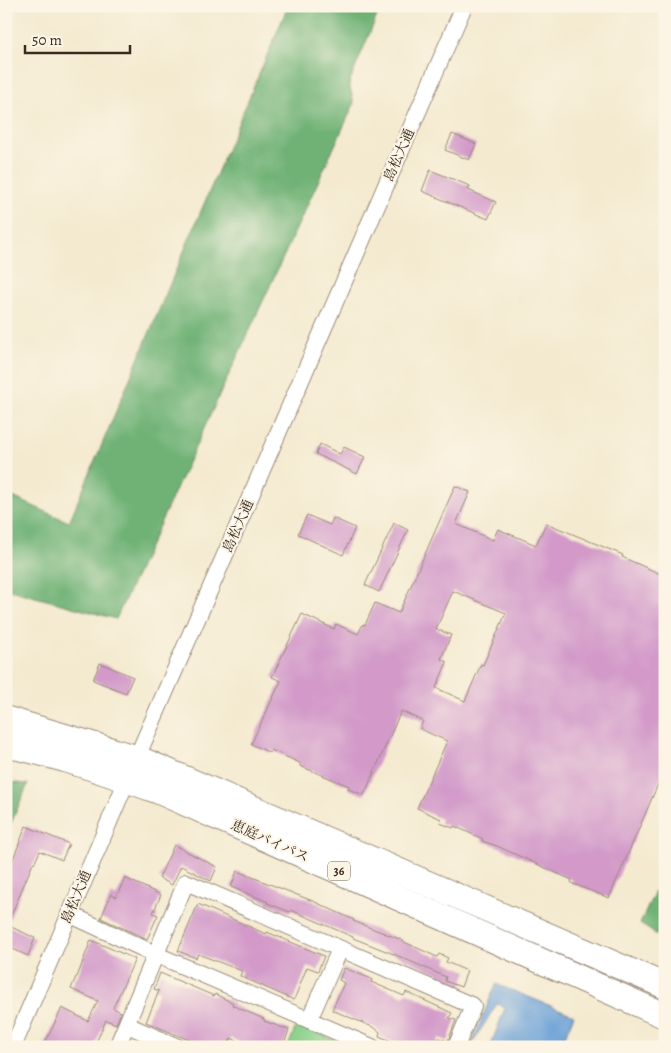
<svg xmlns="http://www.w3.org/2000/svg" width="671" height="1053" font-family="Alegreya,'Noto Serif JP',serif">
  <rect width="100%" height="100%" fill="#fcf5e5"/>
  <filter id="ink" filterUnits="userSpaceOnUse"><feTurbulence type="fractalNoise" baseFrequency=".02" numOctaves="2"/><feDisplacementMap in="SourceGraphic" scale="10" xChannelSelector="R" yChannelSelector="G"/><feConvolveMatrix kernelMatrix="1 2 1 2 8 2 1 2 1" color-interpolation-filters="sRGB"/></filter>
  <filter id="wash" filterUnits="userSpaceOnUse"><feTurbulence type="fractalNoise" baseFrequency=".0096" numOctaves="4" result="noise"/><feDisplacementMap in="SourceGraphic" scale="20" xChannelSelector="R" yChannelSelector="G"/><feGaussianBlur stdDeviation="1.12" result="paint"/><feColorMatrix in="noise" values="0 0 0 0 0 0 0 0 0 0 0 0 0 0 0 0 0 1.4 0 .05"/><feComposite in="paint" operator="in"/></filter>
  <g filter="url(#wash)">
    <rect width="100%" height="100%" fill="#f4ead0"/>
    <polygon fill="#8ad08a" stroke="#627d54" points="297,1024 350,1047 288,1047"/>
    <g fill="#6fb276" stroke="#556e4a">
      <polygon points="288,6 381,6 349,83 354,104 116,619 6,589 6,494 69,522"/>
      <polygon points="6,782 28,784 6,835"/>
      <polygon points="665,869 665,940 640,924"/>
    </g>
    <polygon fill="#6aa0d7" stroke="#52657a" points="496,984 574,1015 561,1047 490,1047 505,1008 497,1004 470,1047"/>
    <g id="blocks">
      <g fill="#d299c9" fill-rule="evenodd">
        <polygon points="452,134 476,144 469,160 445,150"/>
        <polygon points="430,170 470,186 468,190 496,202 488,219 422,191"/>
        <polygon points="320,444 340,454 344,447 365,457 357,474 316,454"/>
        <path d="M455 486 470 492 456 524 493 540 498 529 536 545 546 523 623 555 622 557 665 576V768L609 898 571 883 572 880 497 846 482 841 483 839 454 826 453 828 440 823 441 819 417 808 447 741 420 729 423 721 401 711 364 795 348 789 349 786 300 766V763L271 750 270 753 251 744 281 681 272 677 302 614 334 629 336 624 358 634 363 624 365 625 375 603 399 613ZM453 591 506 613 483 665 481 664 465 701 436 688 447 662 441 659 451 635 436 629Z"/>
        <polygon points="307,515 330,525 333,518 355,528 343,555 298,534"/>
        <polygon points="394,523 408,530 379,592 365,585"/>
        <polygon points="100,663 133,677 126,693 93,680"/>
        <polygon points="26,826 69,844 62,860 40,851 34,864 33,863 7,925 35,938 28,956 6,946 6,877"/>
        <polygon points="174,845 217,867 211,881 181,866 172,885 159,878"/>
        <polygon points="237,871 315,902 354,920 353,921 402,940 402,941 437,957 439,954 448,958 446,962 467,971 461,987 445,981 446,977 396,955 353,938 353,937 291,910 290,912 267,903 268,902 231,887"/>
        <polygon points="125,878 161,895 153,913 158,915 147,939 101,918 111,894 116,897"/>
        <polygon points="198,904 266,934 267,932 324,956 318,971 307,967 294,1000 240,976 242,971 198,954 196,958 178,951"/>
        <polygon points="91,940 135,959 113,1008 121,1012 116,1024 106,1020 94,1047 43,1047 62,1008 88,1021 98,1001 71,989 76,977 77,977"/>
        <polygon points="344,968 372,979 371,982 404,996 406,992 452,1013 449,1018 456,1020 448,1041 439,1038 435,1047 406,1047 379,1036 380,1032 375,1028 332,1010 344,983 339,980"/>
        <polygon points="160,973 214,996 215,994 233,1003 232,1005 264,1019 264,1021 289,1030 283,1047 249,1047 231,1038 228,1047 206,1047 146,1022 159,991 154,989"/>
      </g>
    </g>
  </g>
  <g filter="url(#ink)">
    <use href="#blocks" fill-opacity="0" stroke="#988a77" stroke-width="1"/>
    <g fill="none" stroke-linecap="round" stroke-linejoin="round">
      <defs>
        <g id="minor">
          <polyline points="69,914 157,955 372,1047"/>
          <polyline points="309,1020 340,949"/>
          <polyline points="127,1025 178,1047"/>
          <polyline points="13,1047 127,780 464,6"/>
          <polyline points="117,1047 186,882 473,1006 456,1047"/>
        </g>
        <g id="highway">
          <polyline points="6,719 137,758 665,986"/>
          <path d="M6 745C58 755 108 773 158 791L665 1016"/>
        </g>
      </defs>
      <use href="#minor" stroke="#988a77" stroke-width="18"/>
      <use href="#highway" stroke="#988a77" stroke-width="27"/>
      <use href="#minor" stroke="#fff" stroke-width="16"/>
      <use href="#highway" stroke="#fff" stroke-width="25"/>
    </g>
  </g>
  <g text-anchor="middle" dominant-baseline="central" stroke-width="4" stroke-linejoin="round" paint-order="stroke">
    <rect fill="#fcf5e5" stroke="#75675a" stroke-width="1" x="328" y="861.5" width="22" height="19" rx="4"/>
    <g font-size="12" font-weight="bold" fill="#3b2a1e">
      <text x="339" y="871">36</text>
    </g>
    <g font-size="14" fill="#3b2a1e" stroke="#fcf5e5">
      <text transform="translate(399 155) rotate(-66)">島松大通</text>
      <text transform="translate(238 526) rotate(-66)">島松大通</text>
      <text transform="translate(270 841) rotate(24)">恵庭バイパス</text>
      <text transform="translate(76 897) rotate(-67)">島松大通</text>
    </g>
  </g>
  <rect width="671" height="1053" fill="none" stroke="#fcf5e5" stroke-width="25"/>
  <path d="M25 45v8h105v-8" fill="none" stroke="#3b2a1e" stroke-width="2.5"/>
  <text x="32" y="45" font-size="15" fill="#3b2a1e" stroke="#fcf5e5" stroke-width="4" paint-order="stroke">50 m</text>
</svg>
